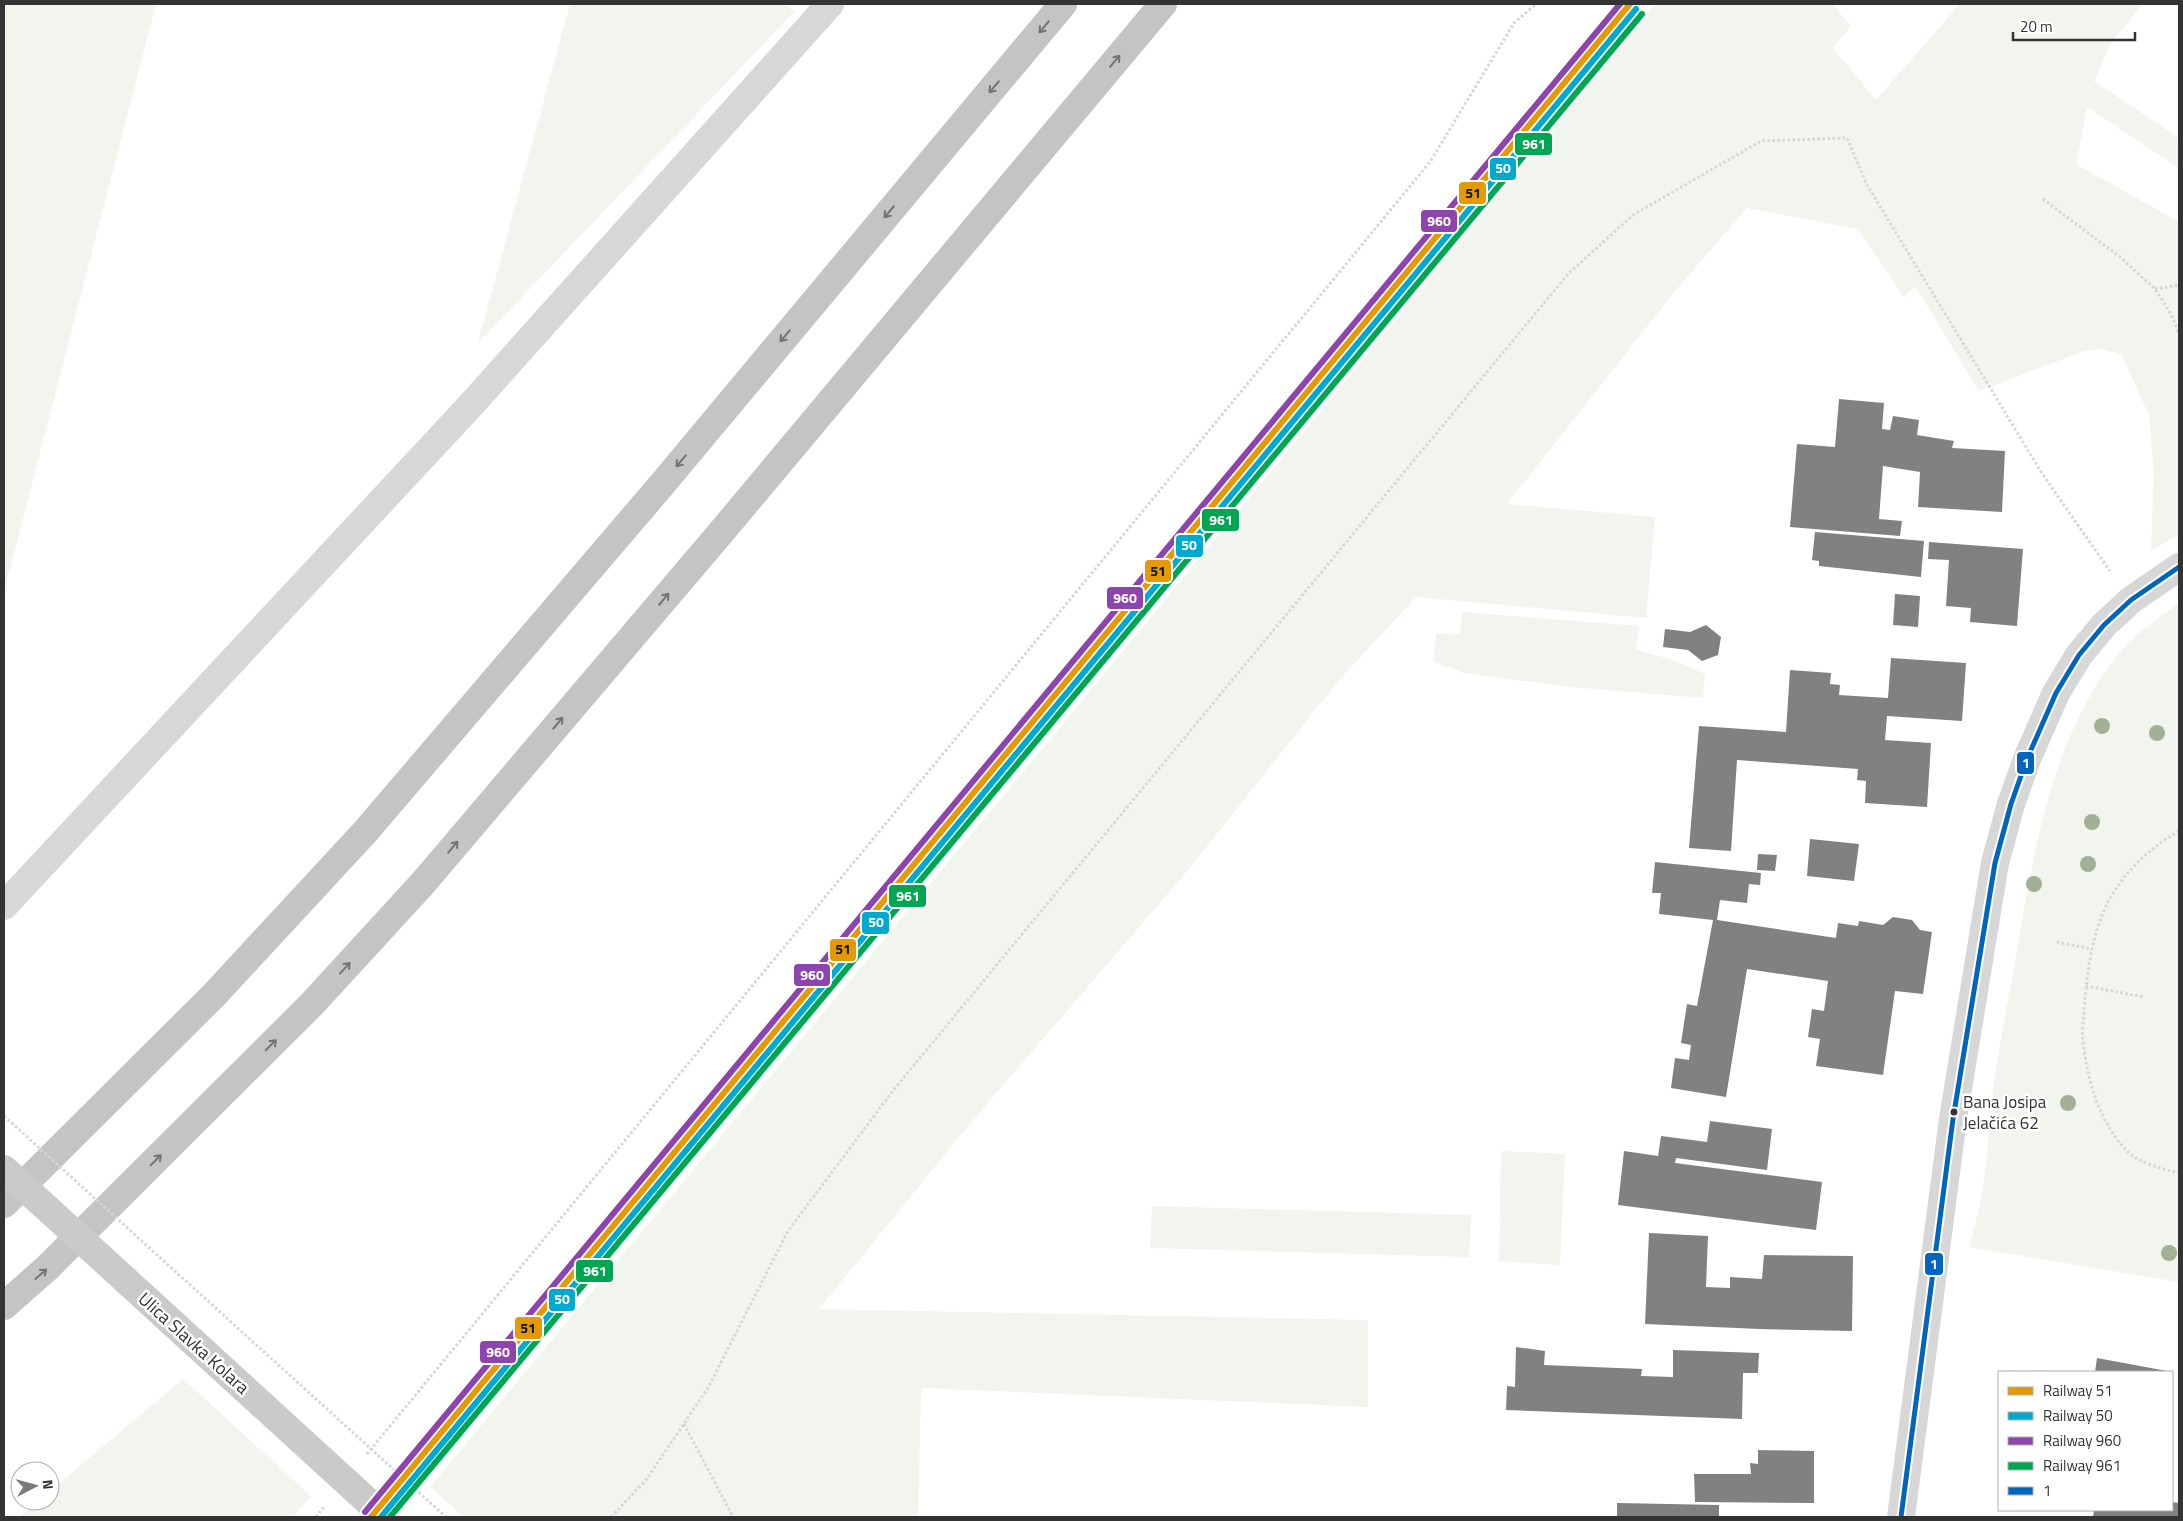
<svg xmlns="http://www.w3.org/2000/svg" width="2183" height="1521" font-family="'Titillium Web',sans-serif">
  <rect width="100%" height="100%" fill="#fff"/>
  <g fill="#f1f5ed">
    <polygon points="4,4 156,4 4,592"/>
    <polygon points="570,4 783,4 795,11 478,343"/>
    <polygon points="1655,4 1832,4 1851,26 1833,48 1876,100 1960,4 2142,4 2111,43 2094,81 2179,138 2179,168 2087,107 2076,164 2179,222 2179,535 2151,550 2154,474 2149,415 2122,355 2101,349 2084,351 1979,391 1915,286 1904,297 1858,229 1747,208 1675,291 1507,504 1655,517 1646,618 1416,597 1338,681 1189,869 968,1126 819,1309 1368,1320 1368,1407 921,1388 918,1517 464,1517 430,1487 1058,730"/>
    <path d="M2179 603V1282L1969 1247C1973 1233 1977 1218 1980 1203 1988 1164 1989 1123 1994 1083 2000 1040 2009 998 2016 956 2034 851 2051 736 2121 651 2137 632 2159 618 2179 603Z"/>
    <polygon points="1462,612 1639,626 1636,650 1670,659 1705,674 1703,698 1570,687 1465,673 1433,662 1436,633 1460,635"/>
    <polygon points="1501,1151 1565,1154 1560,1265 1499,1261"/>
    <polygon points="1152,1206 1471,1215 1469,1257 1150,1248"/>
    <polygon points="183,1379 311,1496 293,1517 19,1517 38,1501 50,1501 50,1491"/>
  </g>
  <g fill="#818181">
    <polygon points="1839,399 1884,403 1882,429 1890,430 1893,416 1919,420 1917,435 1954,441 1952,448 2005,451 2002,512 1918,507 1920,472 1883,466 1879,519 1902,521 1900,536 1790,527 1797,444 1835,447"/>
    <polygon points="1815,532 1924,541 1921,577 1819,566 1819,561 1812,560"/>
    <polygon points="1929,542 2023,549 2017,626 1970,622 1971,608 1946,606 1949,560 1928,559"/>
    <polygon points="1895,594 1920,596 1918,627 1893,625"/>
    <polygon points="1706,625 1721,637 1718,655 1702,661 1688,650 1663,647 1665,629 1690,632"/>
    <polygon points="1891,658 1966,663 1962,721 1887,716 1885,740 1931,743 1927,807 1865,803 1866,781 1857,780 1858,769 1737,760 1731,851 1689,848 1699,726 1786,732 1790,670 1831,673 1830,684 1840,685 1839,695 1888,698"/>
    <polygon points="1810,839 1859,844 1854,881 1807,876"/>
    <polygon points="1758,854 1777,855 1775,871 1757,870"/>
    <polygon points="1655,862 1761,873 1760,885 1749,884 1747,903 1720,900 1717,920 1836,938 1838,923 1858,926 1859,921 1883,925 1893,917 1912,920 1920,930 1932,932 1923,994 1895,991 1883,1075 1816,1066 1820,1039 1808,1037 1812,1009 1824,1011 1828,981 1747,969 1726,1097 1671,1088 1675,1058 1689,1060 1691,1045 1681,1043 1687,1004 1697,1006 1713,920 1659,914 1661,893 1652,893"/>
    <polygon points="1710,1121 1772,1129 1767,1170 1676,1158 1675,1163 1822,1182 1816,1230 1618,1205 1624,1151 1658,1156 1661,1136 1707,1142"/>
    <polygon points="1649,1233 1708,1236 1706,1287 1730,1288 1730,1277 1762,1279 1764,1255 1853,1256 1852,1331 1760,1329 1645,1324"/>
    <polygon points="1516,1347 1545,1351 1544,1365 1642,1369 1641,1376 1673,1377 1673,1350 1759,1353 1758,1373 1743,1373 1742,1419 1506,1410 1507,1386 1515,1387"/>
    <polygon points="2097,1358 2167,1371 2167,1372 2095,1372"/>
    <polygon points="1758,1450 1814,1451 1814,1503 1695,1502 1694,1474 1751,1474 1750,1463 1758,1464"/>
    <polygon points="2172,1502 2179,1503 2179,1517 2093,1517 2094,1510 2172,1510"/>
    <polygon points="1617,1503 1719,1505 1719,1517 1617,1517"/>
  </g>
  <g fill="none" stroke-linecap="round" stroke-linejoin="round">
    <g stroke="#d6d6d6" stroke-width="3" stroke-dasharray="2.5 2.5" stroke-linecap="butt">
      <polyline points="2043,199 2120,257 2155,289 2171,314 2179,334"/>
      <polyline points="2155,289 2179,285"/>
      <path d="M2179 831C2149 848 2121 875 2106 906 2091 938 2087 975 2084 1010 2084 1020 2081 1031 2083 1040 2087 1080 2099 1122 2127 1151 2137 1162 2165 1170 2179 1173"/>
      <polyline points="2057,942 2092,949"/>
      <polyline points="2086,986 2144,997"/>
      <polyline points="684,1424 733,1517"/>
      <polyline points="367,1454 1430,162 1514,23 1536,4"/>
      <polyline points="316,1517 324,1507"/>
      <polyline points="611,1517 646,1480 708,1388 788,1231 895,1088 1568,274 1633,215 1761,141 1847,138 1867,185 2043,475 2110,571"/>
    </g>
    <g stroke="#d7d7d7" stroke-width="28">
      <polyline points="4,906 470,406 830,4"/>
      <polyline points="1901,1517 1953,1119 1995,863 2011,804 2027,759 2056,693 2079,655 2104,625 2131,600 2179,567"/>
    </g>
    <g stroke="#c4c4c4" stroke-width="28">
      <polyline points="4,1204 215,994 365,832 664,482 1063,4"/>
      <polyline points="4,1306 47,1268 312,1004 423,883 723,530 1163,4"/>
    </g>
    <polyline stroke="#d6d6d6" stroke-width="3" stroke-dasharray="2.5 2.5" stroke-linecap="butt" points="4,1116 446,1517"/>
    <polyline stroke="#cacaca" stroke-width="28" points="4,1169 385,1517"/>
    <defs>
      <polyline id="bus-1" points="1901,1517 1953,1119 1995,863 2011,804 2027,759 2056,693 2079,655 2104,625 2131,600 2179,567"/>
    </defs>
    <use href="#bus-1" stroke="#fff" stroke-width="9"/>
    <use href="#bus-1" stroke="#0065bd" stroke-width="5"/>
    <defs>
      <polyline id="rail-1" points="371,1517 1630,4"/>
      <polyline id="rail-2" points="381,1517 1636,9"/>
      <polyline id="rail-3" points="365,1512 1620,4"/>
      <polyline id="rail-4" points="390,1517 1642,14"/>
    </defs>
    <use href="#rail-1" stroke="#fff" stroke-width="10"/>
    <use href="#rail-2" stroke="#fff" stroke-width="10"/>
    <use href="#rail-3" stroke="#fff" stroke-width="10"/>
    <use href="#rail-4" stroke="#fff" stroke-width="10"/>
    <use href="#rail-1" stroke="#e39a05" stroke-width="6"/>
    <use href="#rail-2" stroke="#00a9ce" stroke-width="6"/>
    <use href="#rail-3" stroke="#8e44ad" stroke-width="6"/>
    <use href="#rail-4" stroke="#00a651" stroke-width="6"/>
  </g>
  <g fill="#a2b095">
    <circle cx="2102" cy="726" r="8"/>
    <circle cx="2157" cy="733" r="8"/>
    <circle cx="2092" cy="822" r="8"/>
    <circle cx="2088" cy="864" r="8"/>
    <circle cx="2034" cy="884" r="8"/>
    <circle cx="2068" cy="1103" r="8"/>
    <circle cx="2169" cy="1253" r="8"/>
  </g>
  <defs><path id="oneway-shaft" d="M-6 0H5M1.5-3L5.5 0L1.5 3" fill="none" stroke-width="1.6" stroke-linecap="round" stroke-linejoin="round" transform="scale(1.25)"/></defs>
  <g stroke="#747474">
    <use href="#oneway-shaft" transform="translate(1044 27) rotate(130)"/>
    <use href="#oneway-shaft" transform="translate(1115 61) rotate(-50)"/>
    <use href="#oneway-shaft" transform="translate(994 87) rotate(130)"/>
    <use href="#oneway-shaft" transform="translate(889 212) rotate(130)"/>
    <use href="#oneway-shaft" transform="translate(785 336) rotate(130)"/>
    <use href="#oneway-shaft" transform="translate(681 461) rotate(130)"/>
    <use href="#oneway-shaft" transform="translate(664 599) rotate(-50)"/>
    <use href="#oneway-shaft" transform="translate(558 723) rotate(-50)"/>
    <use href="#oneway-shaft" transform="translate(453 847) rotate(-50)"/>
    <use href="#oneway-shaft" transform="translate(345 968) rotate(-48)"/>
    <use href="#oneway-shaft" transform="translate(271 1045) rotate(-45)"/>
    <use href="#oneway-shaft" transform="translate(156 1160) rotate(-45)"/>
    <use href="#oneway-shaft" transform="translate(41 1274) rotate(-41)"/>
  </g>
  <circle fill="#333" stroke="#fff" stroke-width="2" cx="1954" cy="1112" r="4.5"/>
  <g text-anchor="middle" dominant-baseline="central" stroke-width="5" stroke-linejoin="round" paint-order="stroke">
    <g font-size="17" fill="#333" stroke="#fff" text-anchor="start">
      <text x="1963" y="1102">Bana Josipa<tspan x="1963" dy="21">Jelačića 62</tspan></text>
    </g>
    <g font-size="18" fill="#333" stroke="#fff">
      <text transform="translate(194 1343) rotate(42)">Ulica Slavka Kolara</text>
    </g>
  </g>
  <g stroke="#fff" stroke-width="2">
    <rect x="1514" y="132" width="39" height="24" rx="5" fill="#00a651"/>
    <rect x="1489" y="157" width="28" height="24" rx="5" fill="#00a9ce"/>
    <rect x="1458" y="181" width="29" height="24" rx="5" fill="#e39a05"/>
    <rect x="1420" y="209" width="38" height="24" rx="5" fill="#8e44ad"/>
    <rect x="1201" y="508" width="39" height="24" rx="5" fill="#00a651"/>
    <rect x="1175" y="534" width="29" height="24" rx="5" fill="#00a9ce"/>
    <rect x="1144" y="559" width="28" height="24" rx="5" fill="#e39a05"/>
    <rect x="1106" y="586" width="38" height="24" rx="5" fill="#8e44ad"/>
    <rect x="2016" y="751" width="19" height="24" rx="5" fill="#0065bd"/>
    <rect x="888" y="884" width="39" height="24" rx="5" fill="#00a651"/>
    <rect x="861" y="911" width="29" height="24" rx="5" fill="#00a9ce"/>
    <rect x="829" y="938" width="28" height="24" rx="5" fill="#e39a05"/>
    <rect x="793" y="963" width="38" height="24" rx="5" fill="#8e44ad"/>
    <rect x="1924" y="1252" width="20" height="24" rx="5" fill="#0065bd"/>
    <rect x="575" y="1259" width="39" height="24" rx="5" fill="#00a651"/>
    <rect x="548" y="1288" width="28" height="24" rx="5" fill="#00a9ce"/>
    <rect x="514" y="1316" width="29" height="24" rx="5" fill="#e39a05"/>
    <rect x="479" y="1340" width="38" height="24" rx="5" fill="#8e44ad"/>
  </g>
  <g font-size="14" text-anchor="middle" font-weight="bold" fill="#fff">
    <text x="1534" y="149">961</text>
    <text x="1503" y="173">50</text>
    <text x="1439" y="226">960</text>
    <text x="1221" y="525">961</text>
    <text x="1189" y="550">50</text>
    <text x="1125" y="603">960</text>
    <text x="2026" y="768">1</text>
    <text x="908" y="901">961</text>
    <text x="876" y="927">50</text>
    <text x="812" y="980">960</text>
    <text x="1934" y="1269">1</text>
    <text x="595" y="1276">961</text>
    <text x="562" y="1304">50</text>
    <text x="498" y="1357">960</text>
  </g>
  <g font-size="14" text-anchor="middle" font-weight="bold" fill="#111">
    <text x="1473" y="198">51</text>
    <text x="1158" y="576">51</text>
    <text x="843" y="954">51</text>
    <text x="528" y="1333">51</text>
  </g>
  <rect width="2183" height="1521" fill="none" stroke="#333333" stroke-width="10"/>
  <rect x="1998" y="1371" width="175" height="140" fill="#ffffff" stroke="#adadad"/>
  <rect x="2008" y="1387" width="25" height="8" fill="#e39a05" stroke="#adadad"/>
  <text x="2043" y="1396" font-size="15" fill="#333333">Railway 51</text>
  <rect x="2008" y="1412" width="25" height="8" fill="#00a9ce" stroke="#adadad"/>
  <text x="2043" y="1421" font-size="15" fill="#333333">Railway 50</text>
  <rect x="2008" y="1437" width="25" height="8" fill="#8e44ad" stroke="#adadad"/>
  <text x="2043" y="1446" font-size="15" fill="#333333">Railway 960</text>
  <rect x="2008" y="1462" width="25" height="8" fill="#00a651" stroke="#adadad"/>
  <text x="2043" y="1471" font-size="15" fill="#333333">Railway 961</text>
  <rect x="2008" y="1487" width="25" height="8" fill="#0065bd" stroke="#adadad"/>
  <text x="2043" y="1496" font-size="15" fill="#333333">1</text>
  <g transform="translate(35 1486) rotate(84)"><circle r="24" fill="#ffffff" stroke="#adadad"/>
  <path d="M0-4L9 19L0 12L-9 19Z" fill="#7a7a7a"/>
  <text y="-8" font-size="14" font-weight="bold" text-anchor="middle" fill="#333333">N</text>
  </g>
  <path d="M2013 32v8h122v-8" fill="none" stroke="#333333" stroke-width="2.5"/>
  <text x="2020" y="32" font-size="15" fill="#333333" stroke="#ffffff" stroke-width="4" paint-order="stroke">20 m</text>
</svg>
